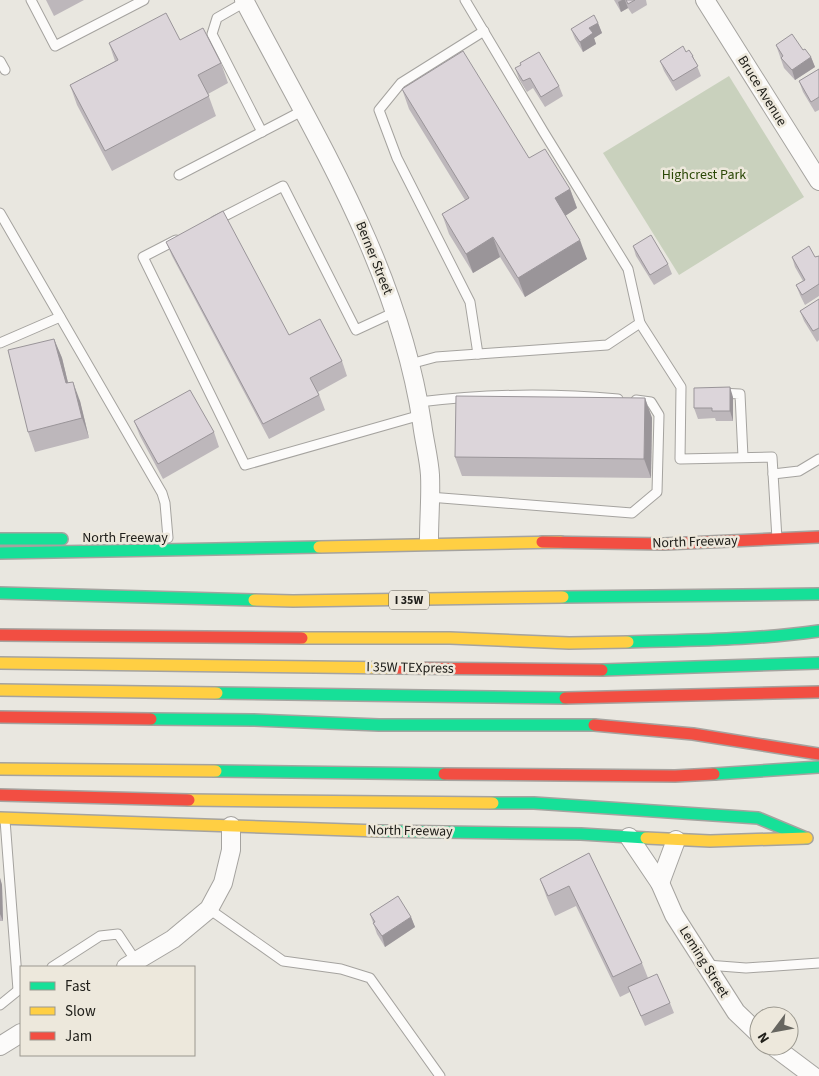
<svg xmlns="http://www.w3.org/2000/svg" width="819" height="1076" font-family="'Source Sans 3',sans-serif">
  <rect width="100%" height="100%" fill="#e9e7e0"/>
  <polygon fill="#c9d1bd" points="729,76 804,197 679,275 603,153"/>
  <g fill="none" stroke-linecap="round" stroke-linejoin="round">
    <defs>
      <g id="lane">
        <polyline points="31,0 55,46 144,0"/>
        <polyline points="245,2 217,18 212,34 262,132"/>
        <polyline points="0,61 5,70"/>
        <polyline points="179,175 304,110"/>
        <polyline points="0,213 162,493 165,503 168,538"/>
        <polyline points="215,221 283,186 356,330 395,312"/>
        <polyline points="176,240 143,257 245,465 421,415"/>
        <polyline points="640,323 681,387 680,459 772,457 777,539"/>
        <polyline points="0,343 60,317"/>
        <polyline points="478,354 470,302 397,158 379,110 401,83 484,31"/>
        <polyline points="410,364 436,357 607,345 640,323 628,269 543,131 465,0"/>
        <polyline points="720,393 740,394 743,457"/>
        <path d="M419 402C484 394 552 393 618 399"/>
        <polyline points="773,474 799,471 819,459"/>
        <polyline points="429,497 632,513 657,492 659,415 651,402 636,400"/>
        <polyline points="5,820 18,990"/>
        <polyline points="209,909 283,961 341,969 370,978 440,1076"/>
        <polyline points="707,965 746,968 819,963"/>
        <polyline points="52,967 100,936 118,934 136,961"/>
        <polyline points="0,1005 21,988"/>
      </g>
      <g id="street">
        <path d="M244 0C316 138 398 266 422 423 424 440 429 458 430 475 431 496 429 518 429 539"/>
        <polyline points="705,0 819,181"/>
        <polyline points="629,837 660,883 674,915 736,1012 759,1034"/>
        <polyline points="660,883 676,840"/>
        <polyline points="126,967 173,939 209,909 223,883 231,850 231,826"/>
        <polyline points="0,1046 21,1033"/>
        <polyline points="773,1046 813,1076"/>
      </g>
      <g id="fast">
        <polyline points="0,539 62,539"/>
        <polyline points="0,553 319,547"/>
        <polyline points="0,593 254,600"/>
        <polyline points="563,597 819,594"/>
        <path d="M628 642C692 640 756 640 819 631"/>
        <polyline points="602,670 819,663"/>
        <polyline points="217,693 565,698"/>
        <polyline points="151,719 253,720 379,725 594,725"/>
        <polyline points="216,771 444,774"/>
        <polyline points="714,774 819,767"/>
        <polyline points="493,803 534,803 758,818 806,838"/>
        <polyline points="379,831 581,834 646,838"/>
      </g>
      <g id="slow">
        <polyline points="319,547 561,542"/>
        <polyline points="254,600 293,601 563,597"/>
        <polyline points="302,638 450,638 569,643 628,642"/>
        <polyline points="0,663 396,668"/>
        <polyline points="0,690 217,693"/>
        <polyline points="0,769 216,771"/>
        <polyline points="189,800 493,803"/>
        <polyline points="0,818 379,831"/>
        <polyline points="646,838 710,841 807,838"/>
      </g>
      <g id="jam">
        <polyline points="542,542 664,544 819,537"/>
        <polyline points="0,635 302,638"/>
        <polyline points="396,668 602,670"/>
        <polyline points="565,698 819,692"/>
        <polyline points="0,717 151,719"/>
        <polyline points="594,725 693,734 819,754"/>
        <polyline points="444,774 675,776 714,774"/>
        <polyline points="0,795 189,800"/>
      </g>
    </defs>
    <use href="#lane" stroke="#a5a39f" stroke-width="11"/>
    <use href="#street" stroke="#a5a39f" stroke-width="20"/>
    <use href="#fast" stroke="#a5a39f" stroke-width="14"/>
    <use href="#slow" stroke="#a5a39f" stroke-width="14"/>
    <use href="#jam" stroke="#a5a39f" stroke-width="14"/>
    <use href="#lane" stroke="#fcfbfa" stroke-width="9"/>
    <use href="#street" stroke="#fcfbfa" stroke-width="18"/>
    <use href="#fast" stroke="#16e098" stroke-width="11"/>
    <use href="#slow" stroke="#ffcf43" stroke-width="11"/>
    <use href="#jam" stroke="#f24e42" stroke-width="11"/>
  </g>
  <g fill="#bdb7bb">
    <polygon points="46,0 84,0 54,16"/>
    <polygon points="614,0 646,0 647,5 632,14 628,8 621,12"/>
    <polygon points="598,23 602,33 594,38 596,44 583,52 575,39 571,29"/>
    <polygon points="180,40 221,63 228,83 208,94 216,116 112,171 77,105 70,85 115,61 109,43"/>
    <polygon points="776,45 803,50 811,57 815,67 795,80 784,68"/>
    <polygon points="686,52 693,56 701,76 676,91 664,71 660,61"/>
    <polygon points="515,68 559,86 563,96 545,107 533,88 527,92 519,79"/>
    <polygon points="819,69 819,110 815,112 803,92 799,81"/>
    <polygon points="402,89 529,158 570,189 577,208 565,216 587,259 525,297 500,257 473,273 449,234 442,214 465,200 409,109"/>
    <polygon points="166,242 289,335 342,361 347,376 318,392 325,410 269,439 172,256"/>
    <polygon points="633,246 668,264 672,274 654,285 636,256"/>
    <polygon points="819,256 819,296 805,305 800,295 796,285 803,281 795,267 792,257 815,257"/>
    <polygon points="819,299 819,340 817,342 804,321 800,311"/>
    <polygon points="54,339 62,358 68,383 80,401 89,438 35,452 28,432"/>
    <polygon points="733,397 733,421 716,421 715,418 698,419 694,408"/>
    <polygon points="645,398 652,418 651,478 462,476 455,457"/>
    <polygon points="134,421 214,432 219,447 163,479 140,436"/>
    <polygon points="589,853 642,963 648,978 670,1003 674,1013 645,1026 630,992 620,997 576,906 555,916 547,898 540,879"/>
    <polygon points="0,878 2,885 3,921 0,921"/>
    <polygon points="370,914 411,917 415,927 385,947 377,934"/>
  </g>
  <g fill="#9a9599">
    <polygon points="622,0 625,0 628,8 621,12 618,2"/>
    <polygon points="598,23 602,33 594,38 596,44 583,52 580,42 589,28"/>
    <polygon points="811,57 815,67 795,80 792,70"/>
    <polygon points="570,189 577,208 562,218 555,198"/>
    <polygon points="493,237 500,257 473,273 466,254"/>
    <polygon points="580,240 587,259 525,297 518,278"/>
    <polygon points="54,339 62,358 73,403 66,383"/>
    <polygon points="73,382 80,401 89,438 82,418"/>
    <polygon points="730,387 733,397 733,421 730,411"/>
    <polygon points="645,398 652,418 651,478 644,459"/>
    <polygon points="0,878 2,885 3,921 0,914"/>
    <polygon points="411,917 415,927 385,947 382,936"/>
  </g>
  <g fill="#dcd5da" stroke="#9a9599">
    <polygon points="626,0 635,0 628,4"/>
    <polygon points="166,13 180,40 203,28 221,63 198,75 209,96 105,151 70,85 118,60 109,43"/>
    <polygon points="594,15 598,23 589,28 593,33 580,42 571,29"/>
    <polygon points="792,34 803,50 805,49 811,57 792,70 781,58 783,56 776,45"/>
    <polygon points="683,46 686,52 689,50 693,56 692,56 698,66 673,81 660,61"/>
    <polygon points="463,51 529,158 545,149 570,189 555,198 580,240 518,278 493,237 466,254 442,214 469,198 402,89"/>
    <polygon points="539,52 559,86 541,97 530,78 523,81 515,68 521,65 520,63"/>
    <polygon points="819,69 819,97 811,102 799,81"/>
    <polygon points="223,211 289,335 320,319 342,361 310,378 319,395 263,424 166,242"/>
    <polygon points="651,235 668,264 650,275 633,246"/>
    <polygon points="809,246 815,257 819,256 819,284 802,295 796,285 805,280 792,257"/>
    <polygon points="819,299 819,328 813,331 800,311"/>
    <polygon points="54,339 66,383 73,382 82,418 28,432 8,350"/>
    <polygon points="730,387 730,411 712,411 712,408 694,408 694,388"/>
    <polygon points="190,390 214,432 158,464 134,421"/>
    <polygon points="456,396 645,398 644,459 455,457"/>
    <polygon points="589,853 642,963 613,977 569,886 548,896 540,879"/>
    <polygon points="398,896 411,917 382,936 373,923 375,922 370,914"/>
    <polygon points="657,974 670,1003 641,1016 628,987"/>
  </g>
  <g text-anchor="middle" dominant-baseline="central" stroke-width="5" stroke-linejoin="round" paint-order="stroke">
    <rect fill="#ede8dc" stroke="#5e5c55" stroke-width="1" x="389" y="590.5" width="40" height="19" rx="4"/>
    <g font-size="12" font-weight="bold" fill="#21201b">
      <text x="409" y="600">I 35W</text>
    </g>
    <g font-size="14" fill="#21201b" stroke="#ede8dc">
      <text transform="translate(762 91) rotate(58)">Bruce Avenue</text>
      <text transform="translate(374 258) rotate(68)">Berner Street</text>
      <text x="125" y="538">North Freeway</text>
      <text transform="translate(695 542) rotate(-2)">North Freeway</text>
      <text transform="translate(410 668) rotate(1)">I 35W TEXpress</text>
      <text transform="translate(410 831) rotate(1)">North Freeway</text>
      <text transform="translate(704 962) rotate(58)">Leming Street</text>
    </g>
    <g font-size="14" fill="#2b4806" stroke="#ede8dc">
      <text x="704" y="175">Highcrest Park</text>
    </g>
  </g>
  <rect x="20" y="966" width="175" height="90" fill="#ede8dc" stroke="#9b988f"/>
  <rect x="30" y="982" width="25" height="8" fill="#16e098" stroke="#9b988f"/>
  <text x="65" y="991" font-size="15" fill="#21201b">Fast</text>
  <rect x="30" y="1007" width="25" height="8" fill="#ffcf43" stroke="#9b988f"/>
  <text x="65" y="1016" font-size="15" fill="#21201b">Slow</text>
  <rect x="30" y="1032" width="25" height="8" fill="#f24e42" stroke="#9b988f"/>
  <text x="65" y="1041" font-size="15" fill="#21201b">Jam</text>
  <g transform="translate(774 1031) rotate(238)"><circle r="24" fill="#ede8dc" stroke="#9b988f"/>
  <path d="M0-4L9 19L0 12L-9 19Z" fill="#676660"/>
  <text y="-8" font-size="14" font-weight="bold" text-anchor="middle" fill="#21201b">N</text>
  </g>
</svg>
